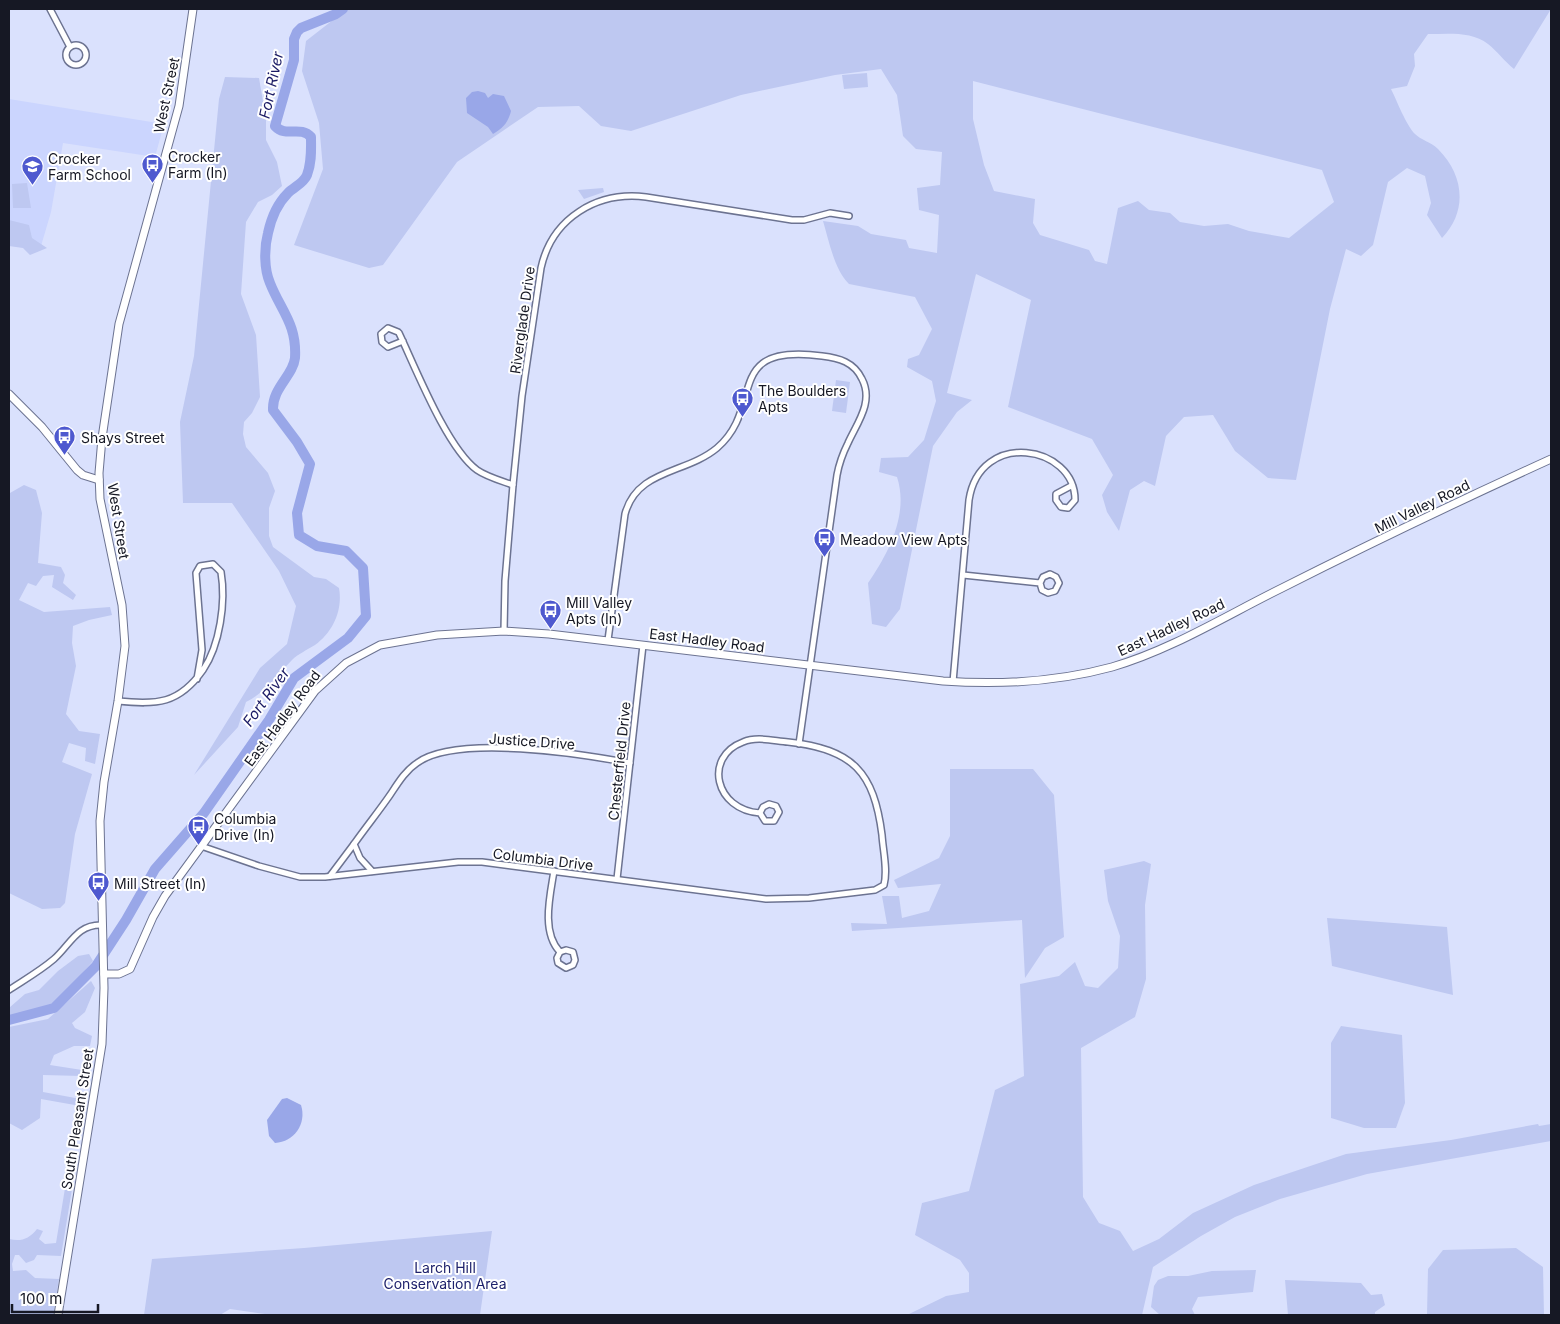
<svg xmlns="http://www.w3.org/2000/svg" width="1560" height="1324" font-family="Inter,sans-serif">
  <rect width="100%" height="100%" fill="#dae1fd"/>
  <polygon fill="#cbd5fe" points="9,99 164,124 155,157 63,143 51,212 41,246 9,239"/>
  <g fill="#bec8f1" fill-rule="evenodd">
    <path d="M347 9H1551L1514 69C1504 61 1498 52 1488 44 1472 31 1448 34 1428 34L1414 54 1415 66 1407 86 1391 89C1397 101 1406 125 1415 134 1421 140 1431 142 1438 149 1464 175 1468 211 1442 238L1427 215 1431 203 1425 176 1407 168 1388 182 1373 245 1361 256 1346 249 1330 309 1296 480 1268 478 1235 451 1213 415 1184 417 1166 436 1155 486 1144 481 1130 490 1119 531 1107 512 1102 495 1113 475 1092 439 1008 407 1031 300 976 274 947 393 972 400 957 412 933 446 900 609 886 627 872 624 868 583C889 553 909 513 897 477L879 472 881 458 908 457 924 440 936 401 932 381 907 367 908 359 919 355 932 329 915 297 849 284C834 269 829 241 823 221L858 226 871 234 906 240 909 248 937 253 939 215 919 210 917 188 940 185 942 152 916 149 903 136 897 95 881 69 835 75 741 95 631 131 601 126 579 106 538 107 457 162 383 265 369 268 294 245 323 169 319 123 302 71 306 41ZM973 81 1322 170 1334 202 1289 238 1249 231 1228 224 1204 226 1180 222 1170 213 1149 210 1138 201 1118 208 1107 264 1095 261 1089 250 1040 235 1033 223 1035 199 994 191 984 165 973 119Z"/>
    <polygon points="867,73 868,87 844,89 842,75"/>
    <path d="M225 77 259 78 266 119V140L277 162 282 186 272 195 258 202 246 222 241 294 256 335 260 397 252 413 244 422 243 434 246 447 268 473 275 491 269 508V536L273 547 314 577 326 579 339 588C343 610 333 632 315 645 307 650 298 654 292 660 277 675 265 693 246 702L238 727 194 775 260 668 287 644 296 606 279 571 232 503H183L180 422 194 356 219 99Z"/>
    <polygon points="27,183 31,208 13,208 12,184"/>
    <polygon points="603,188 604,192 584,199 578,190"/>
    <polygon points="9,220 29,225 32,238 47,248 30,255 23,248 9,246"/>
    <polygon points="836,380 850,382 846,413 832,411"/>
    <polygon points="24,485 36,490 42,513 38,563 61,567 65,575 63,583 76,595 73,600 52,587 54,575 43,576 36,586 28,583 19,600 44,612 110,607 112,615 89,620 73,626 72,643 76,666 66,714 79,731 100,734 95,764 85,761 86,748 69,743 62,762 92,774 75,834 65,903 60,908 42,909 9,893 9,492 10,493"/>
    <polygon points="950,769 1033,769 1054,795 1064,937 1045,948 1025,978 1022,920 852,931 851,923 887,924 882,896 899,896 902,918 929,911 941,884 898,888 894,880 939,858 950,836"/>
    <polygon points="1144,861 1151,864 1145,905 1146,979 1135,1017 1081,1048 1083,1197 1099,1223 1120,1231 1133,1251 1159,1239 1193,1213 1254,1185 1346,1154 1451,1140 1538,1124 1539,1126 1551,1124 1551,1141 1367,1174 1280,1199 1235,1217 1201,1236 1153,1267 1142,1315 907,1315 946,1296 969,1292 969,1273 960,1260 915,1235 922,1203 969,1191 995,1090 1024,1076 1020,984 1059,976 1075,962 1085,986 1098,988 1118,968 1120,936 1108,901 1104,870"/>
    <polygon points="1327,918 1447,927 1453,995 1332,966"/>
    <polygon points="89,954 93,961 53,1006 9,1018 9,1008 25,994 39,990 58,971 78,956"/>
    <polygon points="91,981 95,988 85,1012 72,1023 75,1028 92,1036 90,1046 74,1046 54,1055 50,1065 82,1070 82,1076 43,1075 43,1092 86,1100 86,1107 41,1099 40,1118 22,1130 9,1123 9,1027 48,1019"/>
    <polygon points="1341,1026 1402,1035 1405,1103 1396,1128 1364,1128 1331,1118 1331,1043"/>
    <path d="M67 1176 74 1177 61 1256 37 1255 34 1260 26 1263 19 1255H15L12 1264 13 1271 26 1270 35 1278 59 1279 53 1315H9V1239C21 1242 29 1239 37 1229L43 1231 39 1239 45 1244 56 1243Z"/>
    <polygon points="492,1231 480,1315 272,1315 230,1309 220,1315 144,1315 152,1259 304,1248"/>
    <polygon points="1516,1248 1543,1267 1544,1315 1427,1315 1428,1269 1443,1250"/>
    <polygon points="1256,1270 1253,1292 1198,1297 1192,1309 1195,1315 1160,1315 1151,1307 1154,1286 1158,1280 1168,1276 1188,1276 1212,1271"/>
    <polygon points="1285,1280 1361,1283 1371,1295 1382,1294 1385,1305 1375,1312 1375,1315 1288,1315"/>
  </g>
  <g fill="#99a7e8">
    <path d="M478 91 485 93 488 98 493 94 504 96 511 111C508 123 503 128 493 134L488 127 467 113 466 98 472 92Z"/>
    <path d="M287 1098 301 1105C307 1124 294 1142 275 1143L269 1136 267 1120 282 1099Z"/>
  </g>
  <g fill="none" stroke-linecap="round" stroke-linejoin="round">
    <path stroke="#99a7e8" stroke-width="10" d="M9 1020 54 1008 96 966 126 920 155 869 204 813 269 720 294 678 348 638 366 616 363 568 346 551 317 546 299 535 297 513 310 464 297 442 273 410C272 388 293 376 295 358 297 324 281 311 270 283 264 269 264 248 268 233 271 219 278 203 288 193 294 187 304 183 307 175 312 162 311 149 311 137 300 125 286 138 275 126L294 60V39L297 32 301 28 336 14 343 9"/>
    <defs>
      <g id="street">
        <polyline points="50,9 70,47"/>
        <circle cx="76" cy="55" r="10"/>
        <path d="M403 341 388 347 382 342 381 334 388 328 398 332 399 333C416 369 447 448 477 470 487 477 502 481 513 485"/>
        <polyline points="963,575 1040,583 1042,590 1048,593 1055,591 1059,583 1056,577 1050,574 1043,577 1040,583"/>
        <path d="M504 631 505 581 513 485 522 396 541 268C552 218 597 191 646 197L792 220H804L830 213 849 216"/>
        <path d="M608 640 625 514C637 469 686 474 717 448 766 406 721 343 822 356 839 358 854 362 862 379 874 402 857 423 848 443 843 453 839 464 837 475L799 744"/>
        <path d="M953 682 969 500C980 429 1075 445 1075 500L1068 508 1061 507 1056 500V494L1071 486"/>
        <path d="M118 701C157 705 179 704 203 670 220 645 226 602 221 572L213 564 200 566 196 573 202 650 197 679"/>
        <path d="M201 846 259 866 300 877H325L458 862H482L766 899 809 898 875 890 884 885C888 870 883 851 882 835 874 772 853 749 788 742 774 741 757 736 743 742 703 757 715 810 760 813L765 821H774L779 812 776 806 769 804 763 807 760 813"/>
        <path d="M372 871 360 858 354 844C366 827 379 811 390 795 398 783 405 771 417 763 457 734 582 754 630 763"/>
        <path d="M554 871C550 896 541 932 560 952L557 958 558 963 566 968 573 965 575 960 573 952 566 950 560 952"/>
        <polyline points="330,876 354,844"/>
        <polyline points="617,879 643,645"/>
        <path d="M9 990C24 980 40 971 54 959 70 945 77 924 102 925"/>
      </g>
      <g id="secondary">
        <polyline points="9,394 42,427 77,470 83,475 99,480"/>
        <path d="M104 974H119L130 969 153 917 165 896 315 691 346 663 380 645 437 635 504 631 549 634 943 681C999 685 1057 682 1112 667 1171 650 1227 615 1282 588 1371 543 1461 500 1551 459"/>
        <polyline points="58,1315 102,1044 104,988 100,821 104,782 118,701 125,646 122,605 100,499 99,473 102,438 119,324 179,106 193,9"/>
      </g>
    </defs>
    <use href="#street" stroke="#6c7391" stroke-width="8"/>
    <use href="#secondary" stroke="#6c7391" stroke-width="9"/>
    <use href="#street" stroke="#fff" stroke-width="5"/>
    <use href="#secondary" stroke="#fff" stroke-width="7"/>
  </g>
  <defs>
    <symbol id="bus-pin" viewBox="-11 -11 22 30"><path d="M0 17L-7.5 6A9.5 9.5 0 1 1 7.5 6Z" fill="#4e59cf" stroke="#fff"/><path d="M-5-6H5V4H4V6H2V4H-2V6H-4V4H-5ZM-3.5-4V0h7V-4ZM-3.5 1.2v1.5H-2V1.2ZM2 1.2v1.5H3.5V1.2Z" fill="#fff"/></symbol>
    <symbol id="school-pin" viewBox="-11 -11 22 30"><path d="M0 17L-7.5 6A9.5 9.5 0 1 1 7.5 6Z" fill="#4e59cf" stroke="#fff"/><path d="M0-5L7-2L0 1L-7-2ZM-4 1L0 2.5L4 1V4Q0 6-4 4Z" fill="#fff"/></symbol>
  </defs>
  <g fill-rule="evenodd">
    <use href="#bus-pin" x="140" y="152" width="25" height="34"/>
    <use href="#school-pin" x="20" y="154" width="25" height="34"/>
    <use href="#bus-pin" x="730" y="386" width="25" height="34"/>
    <use href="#bus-pin" x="52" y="424" width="25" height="34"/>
    <use href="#bus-pin" x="812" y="526" width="25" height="34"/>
    <use href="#bus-pin" x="538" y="598" width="25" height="34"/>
    <use href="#bus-pin" x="186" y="814" width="25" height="34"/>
    <use href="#bus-pin" x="86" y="870" width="25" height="34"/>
  </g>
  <g text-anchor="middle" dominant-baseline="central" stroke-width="4" stroke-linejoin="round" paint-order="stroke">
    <g font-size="14" fill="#161824" stroke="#fff">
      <text transform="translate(166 95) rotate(-78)">West Street</text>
      <text transform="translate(522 320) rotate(-82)">Riverglade Drive</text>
      <text transform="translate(1422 506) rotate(-26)">Mill Valley Road</text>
      <text transform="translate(119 521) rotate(81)">West Street</text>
      <text transform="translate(1171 627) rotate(-25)">East Hadley Road</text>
      <text transform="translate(707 640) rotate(7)">East Hadley Road</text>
      <text transform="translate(282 718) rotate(-53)">East Hadley Road</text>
      <text transform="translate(532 741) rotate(4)">Justice Drive</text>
      <text transform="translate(619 761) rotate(-84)">Chesterfield Drive</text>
      <text transform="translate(543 859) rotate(7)">Columbia Drive</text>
      <text transform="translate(77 1119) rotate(-81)">South Pleasant Street</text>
    </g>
    <g font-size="14" fill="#161824" stroke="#fff" text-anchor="start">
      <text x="168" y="156">Crocker<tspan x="168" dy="16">Farm (In)</tspan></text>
      <text x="48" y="158">Crocker<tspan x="48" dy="16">Farm School</tspan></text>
      <text x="758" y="390">The Boulders<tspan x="758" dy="16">Apts</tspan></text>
      <text x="81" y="437">Shays Street</text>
      <text x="840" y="539">Meadow View Apts</text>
      <text x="566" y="602">Mill Valley<tspan x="566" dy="16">Apts (In)</tspan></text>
      <text x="214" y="818">Columbia<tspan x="214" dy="16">Drive (In)</tspan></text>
      <text x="114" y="883">Mill Street (In)</text>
    </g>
    <g font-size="14" fill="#1f226c" stroke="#fff">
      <text x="445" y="1267">Larch Hill<tspan x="445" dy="16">Conservation Area</tspan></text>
    </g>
    <g font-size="15" font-style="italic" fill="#1b1b65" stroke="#fff">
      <text transform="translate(271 85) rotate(-78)">Fort River</text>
      <text transform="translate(266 697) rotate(-54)">Fort River</text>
    </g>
  </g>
  <rect width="1560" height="1324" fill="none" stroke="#161824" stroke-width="20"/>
  <path d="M12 1304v8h86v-8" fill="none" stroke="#161824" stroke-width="2.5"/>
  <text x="20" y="1304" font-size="15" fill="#161824" stroke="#ffffff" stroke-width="4" paint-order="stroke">100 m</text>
</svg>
